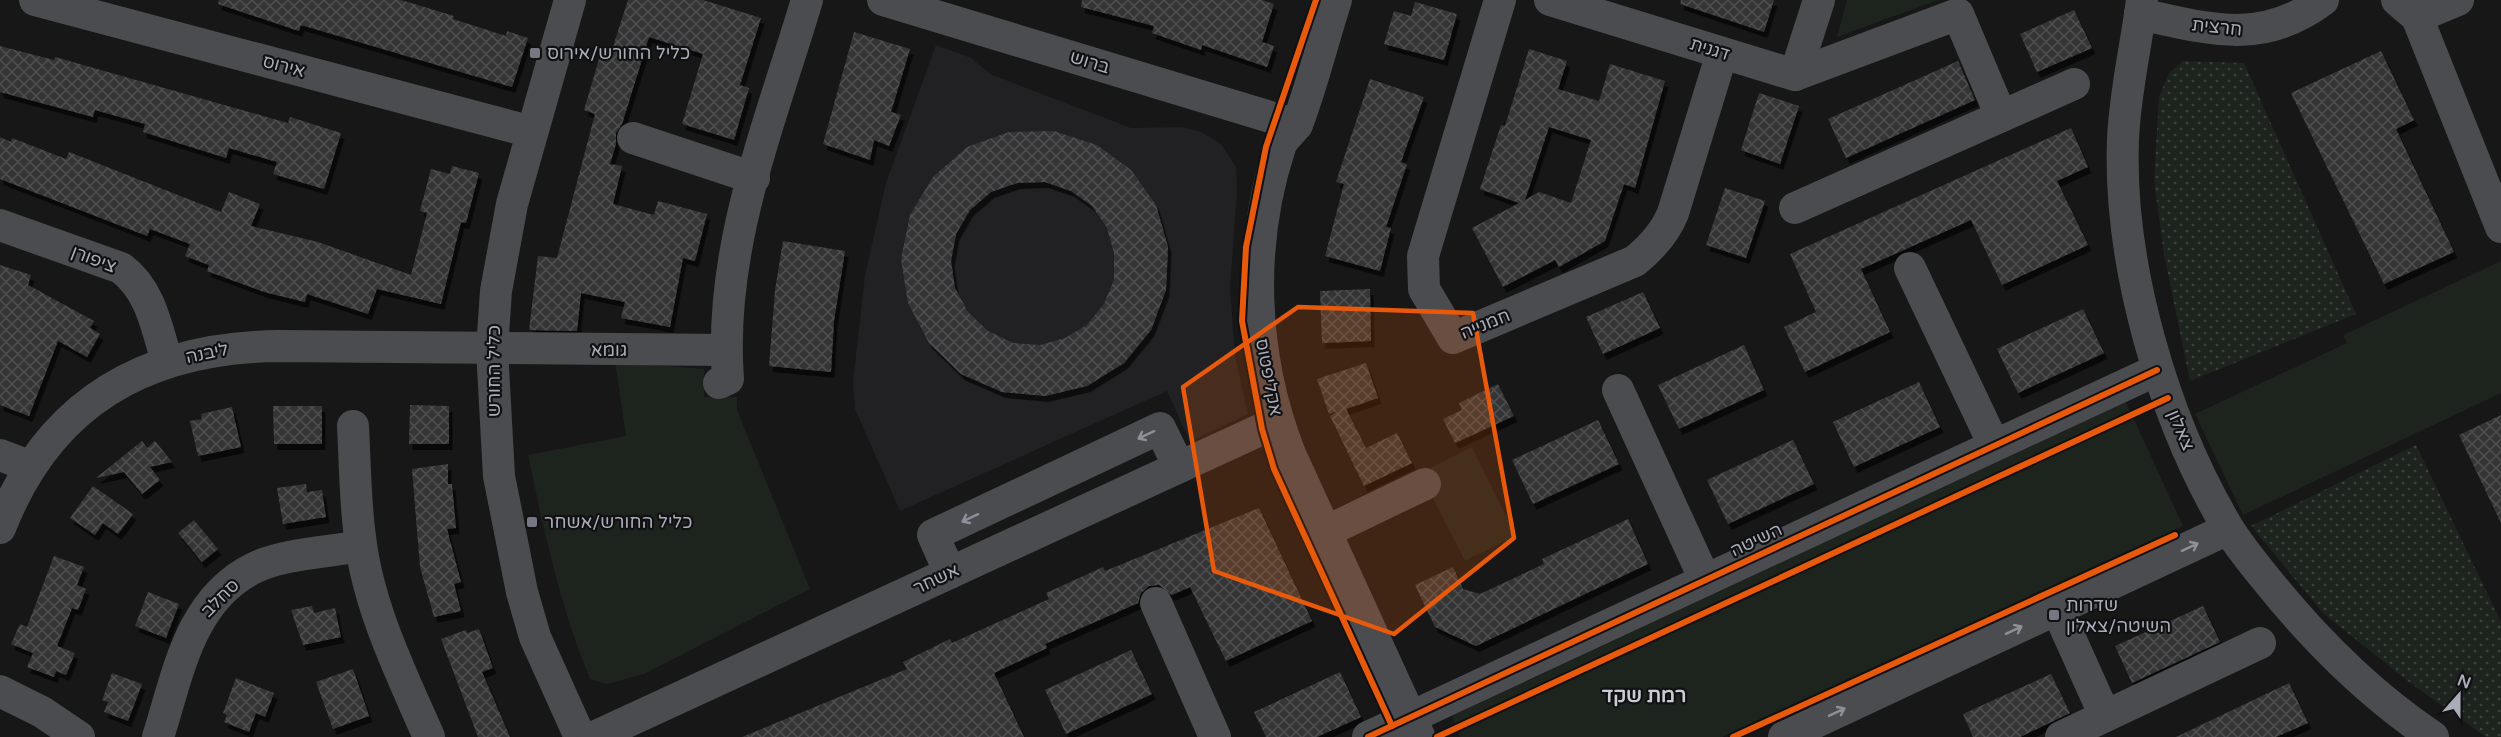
<svg xmlns="http://www.w3.org/2000/svg" width="2501" height="737" font-family="'Varela Round',Heebo,sans-serif">
  <defs>
    <pattern id="grass-dots" width="8" height="8" patternUnits="userSpaceOnUse" patternTransform="scale(1.5)"><rect width="8" height="8" fill="#1d241e"/><path d="M2 2h.1M6 6h.1" fill="none" stroke="#3b413d" stroke-width="1.8" stroke-linecap="round"/></pattern>
    <pattern id="building-cross-hatch" width="8" height="8" patternUnits="userSpaceOnUse" patternTransform="scale(1.5)"><rect width="8" height="8" fill="#353536"/><path d="M0 0l8 8M0 8l8-8" fill="none" stroke="#4f5051"/></pattern>
    <filter id="shadow"><feDropShadow dx="3.5" dy="6" stdDeviation="0" flood-color="#0009"/></filter>
  </defs>
  <rect width="100%" height="100%" fill="#171717"/>
  <polygon fill="#212123" points="936,45 971,58 990,74 1131,128 1182,127 1201,132 1221,144 1236,167 1237,191 1230,288 1235,356 1248,414 1190,442 1167,391 900,511 855,409 853,382 865,275 886,183"/>
  <g fill="url(#grass-dots)">
    <polygon points="2183,61 2244,63 2356,314 2190,381 2164,254 2154,180 2159,97 2169,73"/>
    <polygon points="2416,445 2501,622 2501,737 2486,737 2409,682 2324,614 2251,526"/>
  </g>
  <g fill="#1d241e">
    <polygon points="1847,0 1938,0 1837,37"/>
    <polygon points="2501,261 2501,393 2243,515 2195,414 2347,343 2343,335"/>
    <path d="M615 362 704 369V397H737V410L810 589 644 674 607 684 590 679C560 606 544 531 528 455L626 436Z"/>
    <polygon points="2126,402 2183,526 1722,737 1460,737 1452,716"/>
    <polygon points="1472,447 1516,536 1465,561 1420,473"/>
  </g>
  <g fill="url(#building-cross-hatch)" fill-rule="evenodd" filter="url(#shadow)">
    <polygon points="219,0 401,0 454,16 453,19 506,36 507,31 528,38 512,87 301,25 299,31 218,4"/>
    <polygon points="628,0 703,0 761,18 740,85 749,88 734,140 682,124 703,54 649,37 622,124 616,133 616,144 610,164 622,166 613,204 654,215 658,201 707,214 695,261 683,258 670,327 621,318 625,302 581,293 577,331 529,330 538,256 557,258 595,114 584,110 600,56 609,59"/>
    <polygon points="1082,0 1262,0 1274,4 1262,42 1274,46 1267,67 1202,45 1201,50 1152,33 1154,26 1081,7"/>
    <polygon points="1681,0 1774,0 1764,32 1680,4"/>
    <polygon points="1415,2 1457,14 1444,60 1384,44 1394,11 1411,16"/>
    <polygon points="2074,10 2092,48 2037,72 2020,34"/>
    <polygon points="854,32 910,49 891,112 901,115 889,146 874,140 870,160 823,144"/>
    <polygon points="0,46 54,60 55,57 288,123 290,117 341,133 324,189 273,174 277,162 229,148 226,158 143,132 145,124 95,110 93,117 0,92"/>
    <path d="M1529 49 1567 61 1558 89 1599 101 1610 64 1665 81 1635 188 1624 184 1605 241 1559 267 1555 260 1503 287 1472 228 1519 203 1480 189 1501 125 1505 126ZM1549 127 1591 140 1571 203 1539 192 1525 200Z"/>
    <polygon points="2381,51 2414,120 2396,129 2454,252 2384,284 2291,93"/>
    <polygon points="1958,61 1975,100 1846,158 1828,119"/>
    <polygon points="1370,79 1424,97 1401,162 1407,164 1386,227 1391,228 1380,271 1325,256 1344,184 1336,182"/>
    <polygon points="1759,93 1799,106 1780,164 1741,150"/>
    <polygon points="2071,128 2088,167 2057,181 2088,245 2002,285 1971,220 1861,269 1890,332 1805,372 1784,327 1816,312 1790,254"/>
    <path d="M1054 131 1097 145 1131 170 1156 205 1168 247 1166 290 1151 330 1124 363 1087 386 1045 396 1002 392 961 374 929 343 908 303 901 259 910 215 933 177 967 147 1009 132ZM1045 182 1071 191 1092 206 1107 228 1114 253V280L1104 304 1087 325 1065 338 1040 345 1013 343 988 331 968 312 955 288 951 261 956 234 970 210 991 192 1017 183Z"/>
    <polygon points="0,137 11,142 12,138 66,159 69,152 221,212 229,192 260,204 251,226 318,242 411,275 427,213 420,211 431,169 450,174 452,166 479,173 466,223 461,222 441,304 377,289 368,314 307,294 305,302 264,292 207,271 209,265 185,256 190,244 150,229 147,236 0,179"/>
    <polygon points="1725,188 1765,201 1746,258 1706,245"/>
    <polygon points="783,241 845,251 834,321 831,372 769,366 775,290"/>
    <polygon points="0,265 31,275 28,285 94,321 90,328 100,334 87,357 58,341 29,416 0,405"/>
    <polygon points="1370,289 1371,341 1322,343 1320,291"/>
    <polygon points="1643,292 1660,328 1603,354 1586,317"/>
    <polygon points="2083,309 2104,353 2018,393 1997,349"/>
    <polygon points="1744,345 1764,390 1679,429 1658,385"/>
    <polygon points="1366,363 1378,398 1346,409 1366,448 1397,433 1412,463 1364,486 1330,416 1338,411 1329,414 1317,379"/>
    <polygon points="1919,382 1940,427 1854,467 1833,422"/>
    <polygon points="1498,384 1514,416 1455,443 1443,419 1462,410 1459,403"/>
    <polygon points="410,405 449,406 449,444 409,444"/>
    <polygon points="273,406 322,406 322,444 274,444"/>
    <polygon points="232,407 241,447 198,456 190,421 202,419 201,414"/>
    <polygon points="2501,415 2501,523 2459,435"/>
    <polygon points="1598,420 1619,464 1533,504 1512,460"/>
    <polygon points="1793,440 1814,484 1728,524 1707,480"/>
    <polygon points="142,441 147,448 155,441 172,462 150,467 160,480 142,494 124,472 96,478"/>
    <polygon points="448,464 448,484 452,484 456,528 447,529 461,582 454,584 461,611 434,617 420,567 412,469"/>
    <polygon points="306,484 307,492 322,490 326,517 283,524 277,488"/>
    <polygon points="93,486 133,514 118,534 103,523 95,535 70,518"/>
    <polygon points="1259,508 1312,621 1226,661 1190,587 1172,595 1159,585 1149,586 1141,593 1138,603 1045,644 1047,648 994,673 1024,737 742,737 907,669 903,662 950,639 952,643 1049,599 1046,593 1103,567 1105,571"/>
    <polygon points="1628,519 1648,564 1476,646 1435,627 1415,585 1453,567 1463,589 1480,594 1544,564 1542,559"/>
    <polygon points="194,520 218,549 202,562 178,533"/>
    <polygon points="54,556 84,567 77,585 86,589 78,610 72,608 57,646 75,653 66,675 56,671 54,677 27,667 33,653 11,644 20,624 27,627"/>
    <polygon points="148,592 179,604 166,638 135,626"/>
    <polygon points="312,606 314,613 335,608 341,637 303,645 291,610"/>
    <polygon points="2203,606 2220,642 2132,683 2115,646"/>
    <polygon points="479,629 493,668 482,672 510,737 478,737 441,639 466,630 467,633"/>
    <polygon points="1131,650 1152,694 1066,734 1045,690"/>
    <polygon points="353,669 369,716 333,729 316,682"/>
    <polygon points="1340,672 1361,717 1317,737 1266,737 1254,712"/>
    <polygon points="112,673 142,684 128,721 104,712 108,702 102,700"/>
    <polygon points="2051,674 2070,713 2020,737 1973,737 1963,714"/>
    <polygon points="236,678 274,693 265,717 256,713 249,732 224,722 227,715 223,713"/>
    <polygon points="2289,683 2308,723 2276,737 2176,737"/>
  </g>
  <g fill="none" stroke-linecap="round" stroke-linejoin="round">
    <g stroke="#4b4c50" stroke-width="32">
      <polyline points="35,0 532,132"/>
      <polyline points="570,0 512,204 496,291 492,349 499,476 522,592 535,637 580,737"/>
      <polyline points="883,0 1297,125"/>
      <path d="M1336 0C1323 40 1313 82 1298 122 1294 131 1283 137 1280 147 1247 247 1252 357 1290 454L1419 736"/>
      <path d="M1500 0 1423 256 1424 289 1453 338 1635 261C1651 248 1665 233 1673 213L1722 53"/>
      <polyline points="1550,0 1795,75 1819,0"/>
      <path d="M2142 0C2136 47 2125 92 2123 139 2118 265 2164 421 2228 528 2239 546 2253 563 2266 579 2314 639 2369 694 2433 737"/>
      <polyline points="2397,0 2417,17 2501,227"/>
      <path d="M2140 14C2209 29 2262 46 2323 0"/>
      <polyline points="2417,17 2458,0"/>
      <polyline points="1795,75 1958,14 2001,116"/>
      <polyline points="633,138 754,178"/>
      <polyline points="1795,208 2074,84"/>
      <path d="M0 225 121 268C151 290 157 329 167 362"/>
      <polyline points="1910,268 1994,445"/>
      <path d="M719 383 728 379C718 248 770 124 807 0"/>
      <polyline points="1618,390 1705,580"/>
      <path d="M353 426C355 463 355 500 360 537 368 607 401 673 429 737"/>
      <polyline points="0,455 29,466"/>
      <path d="M0 528C49 402 145 348 278 346L726 350"/>
      <polyline points="1325,532 1425,484"/>
      <polyline points="950,573 933,535 1160,428 1179,467"/>
      <polyline points="1156,603 1215,737"/>
      <polyline points="2057,609 2105,716"/>
      <polyline points="0,691 42,712 79,737"/>
      <path d="M158 737C178 675 189 600 254 568 282 554 329 552 361 546"/>
      <polyline points="594,737 1277,422"/>
      <polyline points="1368,737 2157,370"/>
      <polyline points="1784,737 2228,529"/>
      <polyline points="2061,737 2260,643"/>
    </g>
    <defs>
      <g id="cycleway">
        <polyline points="1316,0 1266,147 1246,247 1242,321 1262,429 1274,469 1392,726"/>
        <polyline points="1368,737 2157,370"/>
        <polyline points="1437,737 2168,398"/>
        <polyline points="1733,737 2175,535"/>
      </g>
    </defs>
    <use href="#cycleway" stroke="#111113" stroke-width="10"/>
    <use href="#cycleway" stroke="#e8590c" stroke-width="6"/>
  </g>
  <defs><path id="oneway-shaft" d="M-6 0H5M1.5-3L5.5 0L1.5 3" fill="none" stroke-width="1.6" stroke-linecap="round" stroke-linejoin="round" transform="scale(1.5)"/></defs>
  <g stroke="#8c9099">
    <use href="#oneway-shaft" transform="translate(1146 435) rotate(155)"/>
    <use href="#oneway-shaft" transform="translate(970 518) rotate(155)"/>
    <use href="#oneway-shaft" transform="translate(2190 547) rotate(-25)"/>
    <use href="#oneway-shaft" transform="translate(2014 630) rotate(-25)"/>
    <use href="#oneway-shaft" transform="translate(1837 712) rotate(-25)"/>
  </g>
  <path fill="#e8590c" fill-opacity="0.2" stroke="#e8590c" stroke-width="4.5" stroke-linejoin="round" d="M1298 307 1473 313 1514 538 1394 634 1214 571 1183 387Z"/>
  <g fill="#757880" stroke="#111113" stroke-width="2">
    <rect x="529" y="47" width="12" height="12" rx="3"/>
    <rect x="526" y="516" width="12" height="12" rx="3"/>
    <rect x="2048" y="609" width="12" height="12" rx="3"/>
  </g>
  <g text-anchor="middle" dominant-baseline="central" stroke-width="4.5" stroke-linejoin="round" paint-order="stroke">
    <g font-size="18" fill="#a8adb8" stroke="#111113">
      <text transform="translate(2217 27) rotate(6)">חרצית</text>
      <text transform="translate(1710 49) rotate(17)">דגנית</text>
      <text transform="translate(1090 62) rotate(17)">ברוש</text>
      <text transform="translate(284 66) rotate(15)">אירוס</text>
      <text transform="translate(94 259) rotate(21)">ציפורן</text>
      <text transform="translate(1485 324) rotate(-22)">חמנייה</text>
      <text x="609" y="350">גומא</text>
      <text transform="translate(207 353) rotate(-12)">ליבנה</text>
      <text transform="translate(494 371) rotate(-90)">כליל החורש</text>
      <text transform="translate(1269 377) rotate(79)">אקליפטוס</text>
      <text transform="translate(2181 430) rotate(67)">צאלון</text>
      <text transform="translate(1756 540) rotate(-25)">השיטה</text>
      <text transform="translate(936 579) rotate(-25)">אשחר</text>
      <text transform="translate(220 598) rotate(-45)">סחלב</text>
    </g>
    <g font-size="18" fill="#a8adb8" stroke="#111113" text-anchor="start">
      <text x="547" y="53">כליל החורש/אירוס</text>
      <text x="544" y="522">כליל החורש/אשחר</text>
      <text x="2066" y="605">שדרות<tspan x="2066" dy="21">השיטה/צאלון</tspan></text>
    </g>
    <g font-size="20" font-weight="bold" fill="#c9ccd4" stroke="#111113">
      <text x="1644" y="696">רמת שקד</text>
    </g>
  </g>
  <g transform="translate(2459 695) rotate(21)" stroke="#111113" stroke-width="4.5" paint-order="stroke">
  <path d="M0-4.5L10 22L0 15L-10 22Z" fill="#a8adb8"/>
  <text y="-9" font-size="16" font-weight="bold" text-anchor="middle" fill="#a8adb8">N</text>
  </g>
</svg>
